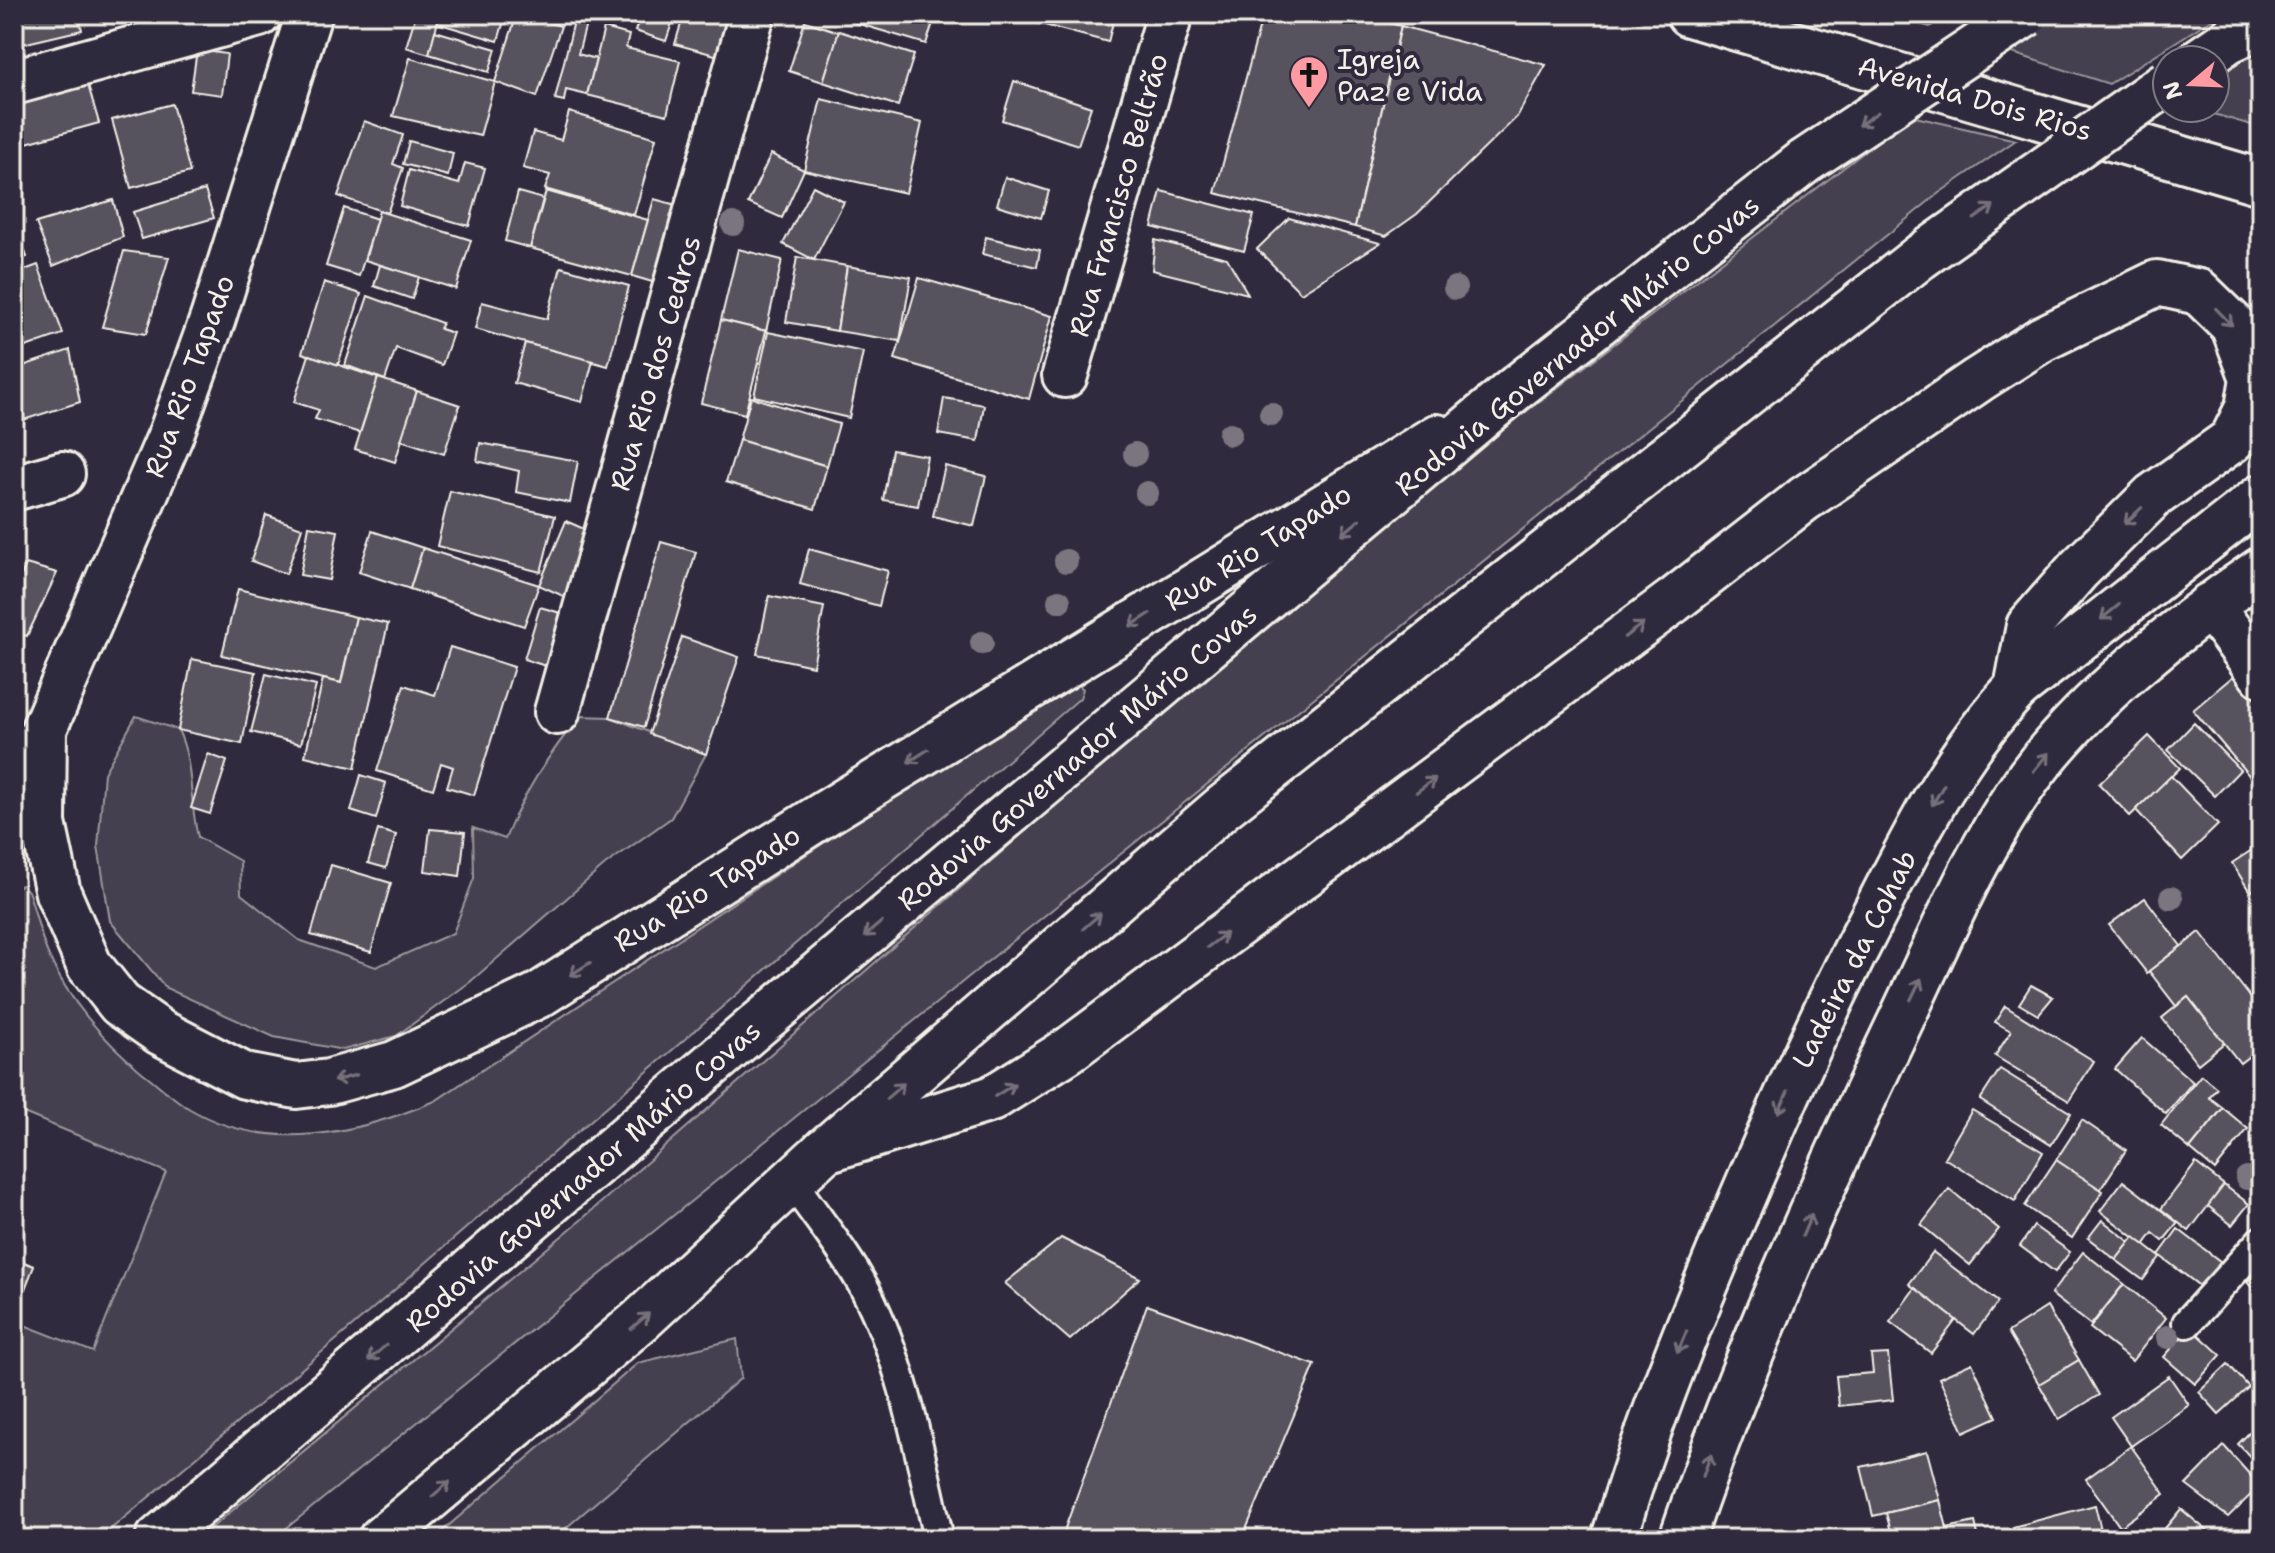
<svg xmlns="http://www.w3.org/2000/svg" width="2275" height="1553" font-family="'Shantell Sans',sans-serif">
  <rect width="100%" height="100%" fill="#2f2a3d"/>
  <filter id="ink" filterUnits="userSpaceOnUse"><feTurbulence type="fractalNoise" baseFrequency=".0125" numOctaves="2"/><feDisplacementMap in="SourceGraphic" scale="16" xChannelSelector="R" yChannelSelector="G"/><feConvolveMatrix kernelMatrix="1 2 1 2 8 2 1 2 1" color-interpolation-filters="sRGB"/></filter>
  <g filter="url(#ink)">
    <g fill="#454050" stroke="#9c989c" stroke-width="2">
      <polygon points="1883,14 1946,14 1930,27"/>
      <polygon points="2060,14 2220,14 2109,84 2006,51"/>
      <polygon points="2261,43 2261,128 2193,108 2215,108 2215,81"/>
      <polygon points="1911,116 2016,140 1939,193 273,1539 198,1539 581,1220 1295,595 1449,471"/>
      <path d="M1077 683 1083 689 1080 698 348 1330 99 1539H14V1321L93 1352 166 1172 14 1109 16 887 22 885 28 891C36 912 39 933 48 954 68 1000 104 1041 142 1072 158 1084 173 1099 190 1109 267 1154 357 1134 435 1101L1060 686Z"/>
      <path d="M136 716 178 730C194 763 189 801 198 837L240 861 241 894 299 940 376 967 453 933 474 878 473 828 505 839C523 793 548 755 580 716L610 717 706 754 671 818 605 865 470 982 396 1036 343 1050 274 1037 166 988 110 921 98 846 104 773Z"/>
      <polygon points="737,1339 741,1378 553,1539 433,1539 638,1363"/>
    </g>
    <g fill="#56525f" stroke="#f4f1e8" stroke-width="2">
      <polygon points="14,14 78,14 82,30 14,46"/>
      <polygon points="416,14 440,14 429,54 406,47"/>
      <polygon points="440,14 506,14 498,41 437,23"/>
      <polygon points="517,14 561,26 537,97 495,82"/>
      <polygon points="641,14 675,14 666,41 635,31"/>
      <polygon points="684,14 734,14 733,60 675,44"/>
      <polygon points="848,14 904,14 933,23 926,44 846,20"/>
      <polygon points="987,14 1017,14 1015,21"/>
      <polygon points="1039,14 1115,14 1108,42 1037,23"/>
      <polygon points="1263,14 1357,14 1401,26 1355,227 1215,193"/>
      <polygon points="574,21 586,24 578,54 596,59 587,95 566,90 564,101 555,99"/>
      <polygon points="805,21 839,32 823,82 789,71"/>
      <polygon points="1401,26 1546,65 1517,117 1417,214 1386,236 1355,227"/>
      <polygon points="604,28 629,35 626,48 680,61 667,115 587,95"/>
      <polygon points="435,31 496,49 489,72 429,54"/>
      <polygon points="839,31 914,55 898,106 823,82"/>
      <polygon points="197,50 227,54 222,95 191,91"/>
      <polygon points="410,58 495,82 480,136 393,116"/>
      <polygon points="1014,81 1091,107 1078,145 1002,120"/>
      <polygon points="88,85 99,123 19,145 14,129 14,106"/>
      <polygon points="821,99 922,123 906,193 804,170"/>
      <polygon points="172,104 190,172 131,188 112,120"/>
      <polygon points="569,112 656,138 634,215 545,189 550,175 523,168 533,132 561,140"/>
      <polygon points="364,121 403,135 393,164 403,168 387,213 338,196"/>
      <polygon points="409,141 453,153 448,176 403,164"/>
      <polygon points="771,154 804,170 782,218 748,203"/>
      <polygon points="465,163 485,168 469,226 400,206 409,170 459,184"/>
      <polygon points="1005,177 1049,191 1041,218 997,205"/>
      <polygon points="813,186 844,202 814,260 783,244"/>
      <polygon points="205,190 214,218 142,239 133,212"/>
      <polygon points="546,191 648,220 632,276 530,248"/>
      <polygon points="1161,191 1254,215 1244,251 1152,227"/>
      <polygon points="518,192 543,199 530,248 505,241"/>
      <polygon points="654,199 680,206 659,284 632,276"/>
      <polygon points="113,200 123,237 53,266 36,223"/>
      <polygon points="344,208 377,219 359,276 326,266"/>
      <polygon points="379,211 471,240 456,289 365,260"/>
      <polygon points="1289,218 1380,243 1301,293 1257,249"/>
      <polygon points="14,221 27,257 14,262"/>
      <polygon points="986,237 1040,250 1037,267 982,254"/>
      <polygon points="1155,240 1227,258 1248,294 1152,270"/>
      <polygon points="738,249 782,260 766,331 721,320"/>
      <polygon points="124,251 169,257 146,334 102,327"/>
      <polygon points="797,257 847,266 837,331 786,322"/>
      <polygon points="38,265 63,334 14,351 14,274"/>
      <polygon points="380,265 419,277 412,299 374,286"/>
      <polygon points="847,266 911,277 900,341 837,331"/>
      <polygon points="561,267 629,286 608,366 475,329 482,302 547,319"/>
      <polygon points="919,278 1052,316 1029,399 895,359"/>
      <polygon points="324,282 361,294 338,365 302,353"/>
      <polygon points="368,296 442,323 440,329 453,333 442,365 396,348 385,380 345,365"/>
      <polygon points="721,320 766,331 745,414 701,403"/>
      <polygon points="768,332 863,352 849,418 754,396"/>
      <polygon points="525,343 593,361 582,402 514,383"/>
      <polygon points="70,350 80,402 14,423 14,369"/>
      <polygon points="309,355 378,378 360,433 315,419 319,410 294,402"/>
      <polygon points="378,378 417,391 395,462 355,449"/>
      <polygon points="417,391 460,405 444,454 401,440"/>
      <polygon points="751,397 839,424 827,466 739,440"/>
      <polygon points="944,398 984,405 978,441 938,434"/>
      <polygon points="739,440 827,466 815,509 726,482"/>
      <polygon points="480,443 578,461 570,503 516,492 519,471 477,461"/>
      <polygon points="892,450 927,456 918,506 883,500"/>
      <polygon points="945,466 986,476 974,526 933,516"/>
      <polygon points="450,491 555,516 541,572 437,546"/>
      <polygon points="266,515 302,528 286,574 251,561"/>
      <polygon points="566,521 602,537 574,601 539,585"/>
      <polygon points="309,526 338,531 329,580 300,575"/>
      <polygon points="372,531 423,548 410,589 359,572"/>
      <polygon points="661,542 696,552 644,727 610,717"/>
      <polygon points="423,548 539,585 524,626 410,589"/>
      <polygon points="809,549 888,571 879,606 800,584"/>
      <polygon points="26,564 57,573 27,636 14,632 14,593"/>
      <polygon points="238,589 356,617 341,683 222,655"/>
      <polygon points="769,596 824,607 813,666 757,654"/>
      <polygon points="540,607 571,616 555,669 524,659"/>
      <polygon points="356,617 388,624 355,768 305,756 323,679 341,683"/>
      <polygon points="682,637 739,657 706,754 649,734"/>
      <polygon points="450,647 514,667 474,795 447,787 453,767 441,763 433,789 377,771 404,685 435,695"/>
      <polygon points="192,659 256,672 242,744 178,730"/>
      <polygon points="2237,673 2261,701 2261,783 2258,786 2193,710"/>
      <polygon points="266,674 316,686 301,744 251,732"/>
      <polygon points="2194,723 2240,770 2215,796 2168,750"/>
      <polygon points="2149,736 2180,768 2130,816 2099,784"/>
      <polygon points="208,754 227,761 210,814 191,808"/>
      <polygon points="361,775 386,783 376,819 351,811"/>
      <polygon points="2171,776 2218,825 2182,860 2136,810"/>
      <polygon points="430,829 465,832 460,876 425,871"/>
      <polygon points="378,830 396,835 386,868 368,863"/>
      <polygon points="2261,833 2261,885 2250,892 2232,863 2261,844 2256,836"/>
      <polygon points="331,865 391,883 371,952 311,935"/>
      <polygon points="2145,898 2181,946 2147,973 2109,925"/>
      <polygon points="2200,932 2261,1011 2261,1047 2240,1063 2188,997 2176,1006 2149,971"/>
      <polygon points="2031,985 2053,997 2038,1015 2019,1004"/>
      <polygon points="2188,997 2224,1043 2198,1064 2162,1018"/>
      <polygon points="2005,1006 2094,1061 2069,1101 1995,1056 2011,1031 1995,1022"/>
      <polygon points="2142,1038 2193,1082 2166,1114 2115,1069"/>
      <polygon points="2000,1069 2071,1113 2051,1145 1980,1100"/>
      <polygon points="2201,1075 2217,1088 2209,1097 2223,1108 2190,1149 2161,1125"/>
      <polygon points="2223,1108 2248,1129 2215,1170 2190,1149"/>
      <polygon points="1972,1110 2043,1152 2015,1201 1944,1158"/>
      <polygon points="2082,1120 2126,1150 2100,1190 2056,1160"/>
      <polygon points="2056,1160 2103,1191 2072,1238 2025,1206"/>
      <polygon points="2196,1163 2224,1185 2189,1231 2161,1209"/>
      <polygon points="2123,1181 2178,1223 2163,1241 2153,1233 2144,1245 2100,1211"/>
      <polygon points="2224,1185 2249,1204 2232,1225 2208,1206"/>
      <polygon points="1949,1189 1999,1229 1970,1265 1921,1225"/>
      <polygon points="2102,1220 2130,1242 2116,1260 2088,1238"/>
      <polygon points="2034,1226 2070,1252 2055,1272 2020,1246"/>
      <polygon points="2178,1229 2221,1262 2201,1287 2159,1255"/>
      <polygon points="2134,1237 2160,1257 2143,1280 2116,1260"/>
      <polygon points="1061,1238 1140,1278 1070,1340 1005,1283"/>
      <polygon points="1933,1252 1998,1302 1974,1334 1909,1284"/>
      <polygon points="2083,1252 2124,1284 2091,1325 2051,1294"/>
      <polygon points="14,1258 34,1266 17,1309 14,1308"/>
      <polygon points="2261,1268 2261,1298 2247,1282"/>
      <polygon points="2124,1284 2166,1318 2132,1361 2090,1328"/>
      <polygon points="1915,1288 1956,1320 1931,1353 1890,1322"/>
      <polygon points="1147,1305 1315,1365 1242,1539 1061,1539"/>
      <polygon points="2047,1307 2079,1360 2039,1384 2008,1332"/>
      <polygon points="2190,1327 2221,1355 2195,1384 2164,1357"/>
      <polygon points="1888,1354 1893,1400 1839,1406 1836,1376 1873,1373 1871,1355"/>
      <polygon points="2079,1360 2099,1395 2059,1419 2039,1384"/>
      <polygon points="1972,1363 1997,1417 1964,1432 1939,1378"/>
      <polygon points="2228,1364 2249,1387 2219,1414 2199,1392"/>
      <polygon points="2169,1376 2189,1405 2131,1446 2111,1417"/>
      <polygon points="2261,1421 2261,1468 2238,1444"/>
      <polygon points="2131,1446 2165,1494 2120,1527 2086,1479"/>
      <polygon points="2224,1446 2260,1486 2228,1517 2186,1485"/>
      <polygon points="1927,1451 1940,1500 1873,1516 1861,1467"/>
      <polygon points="1940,1500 1947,1528 1975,1522 1979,1539 1893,1539 1886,1513"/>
      <polygon points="2095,1505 2103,1538 2017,1539 2013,1527"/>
      <polygon points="2181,1509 2217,1539 2170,1539 2162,1532"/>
    </g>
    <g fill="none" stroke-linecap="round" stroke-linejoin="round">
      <defs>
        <g id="service">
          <path d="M793 1183C817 1218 846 1253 866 1291 905 1367 920 1456 939 1539"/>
          <polyline points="2187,1323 2261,1241"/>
        </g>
        <g id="minor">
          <polyline points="14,82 259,14"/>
          <polyline points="1065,375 1170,14"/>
          <polyline points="14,488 62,474"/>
          <polyline points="2210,605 2261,674"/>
          <polyline points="557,712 752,14"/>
        </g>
        <g id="secondary">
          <polyline points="1689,14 2261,182"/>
          <polyline points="44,729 43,823 58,893 89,965 120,1004 160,1032 245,1076 296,1086 329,1082 394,1064 539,995 824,814 1437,437"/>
          <polyline points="32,757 171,434 213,318 309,14"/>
          <path d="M1614 1539C1643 1437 1682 1341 1723 1243 1767 1139 1812 1035 1864 934 1909 847 1950 759 2017 688L2261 497"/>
          <path d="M1682 1539C1742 1361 1820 1189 1901 1020 1939 941 1973 857 2024 784 2080 704 2180 625 2261 570"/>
        </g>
        <g id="trunk">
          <polyline points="2200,60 2229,40 2261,25"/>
          <polyline points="825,1150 991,1099 1069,1050 1673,601 1804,499 1978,380 2042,339 2157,283 2199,292 2233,325 2253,378 2248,408 2232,440 2153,496 2078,570 2029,626 2017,688"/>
          <polyline points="158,1539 755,1027 1516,388 1804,162"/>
          <polyline points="381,1539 641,1320 825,1150 1222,808 1920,257"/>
        </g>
      </defs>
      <use href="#service" stroke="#f4f1e8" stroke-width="34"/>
      <use href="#minor" stroke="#f4f1e8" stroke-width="50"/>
      <use href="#secondary" stroke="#f4f1e8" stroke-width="50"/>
      <use href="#trunk" stroke="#f4f1e8" stroke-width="50"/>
      <use href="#service" stroke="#2f2a3d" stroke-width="28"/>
      <use href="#minor" stroke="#2f2a3d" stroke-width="44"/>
      <use href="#secondary" stroke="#2f2a3d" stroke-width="44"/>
      <use href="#trunk" stroke="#2f2a3d" stroke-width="44"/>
      <defs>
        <g id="trunk-bridge">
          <polyline points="1804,162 2026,14"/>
          <polyline points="1920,257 2167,83"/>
        </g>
      </defs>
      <use href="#trunk-bridge" stroke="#f4f1e8" stroke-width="50" stroke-linecap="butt"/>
      <use href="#trunk-bridge" stroke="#2f2a3d" stroke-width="44"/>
    </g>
    <g fill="#7a757e">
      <circle cx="733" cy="224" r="12"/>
      <circle cx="1455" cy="288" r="12"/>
      <circle cx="1271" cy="414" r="12"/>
      <circle cx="1230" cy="434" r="12"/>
      <circle cx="1135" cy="454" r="12"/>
      <circle cx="1147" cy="493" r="12"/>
      <circle cx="1066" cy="561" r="12"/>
      <circle cx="1059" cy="601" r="12"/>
      <circle cx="982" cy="643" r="12"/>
      <circle cx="2171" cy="898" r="12"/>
      <circle cx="2247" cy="1178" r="12"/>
      <circle cx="2168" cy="1337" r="12"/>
    </g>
    <defs><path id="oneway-shaft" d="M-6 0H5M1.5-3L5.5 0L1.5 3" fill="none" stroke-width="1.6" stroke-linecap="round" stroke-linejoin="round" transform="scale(2)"/></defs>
    <g stroke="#747079">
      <use href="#oneway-shaft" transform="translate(1868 119) rotate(146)"/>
      <use href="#oneway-shaft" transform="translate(1984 212) rotate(-35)"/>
      <use href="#oneway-shaft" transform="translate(2224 317) rotate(46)"/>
      <use href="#oneway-shaft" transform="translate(2133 516) rotate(136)"/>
      <use href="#oneway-shaft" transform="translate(1351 527) rotate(140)"/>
      <use href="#oneway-shaft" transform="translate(2110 612) rotate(141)"/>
      <use href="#oneway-shaft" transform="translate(1140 620) rotate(148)"/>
      <use href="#oneway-shaft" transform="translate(1634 630) rotate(-37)"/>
      <use href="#oneway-shaft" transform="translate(918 756) rotate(148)"/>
      <use href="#oneway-shaft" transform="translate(2041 762) rotate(-51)"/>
      <use href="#oneway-shaft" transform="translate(1426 785) rotate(-37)"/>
      <use href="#oneway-shaft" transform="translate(1938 795) rotate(120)"/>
      <use href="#oneway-shaft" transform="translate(1092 921) rotate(-41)"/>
      <use href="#oneway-shaft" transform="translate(873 929) rotate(140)"/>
      <use href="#oneway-shaft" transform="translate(1217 940) rotate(-37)"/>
      <use href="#oneway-shaft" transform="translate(580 969) rotate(148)"/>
      <use href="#oneway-shaft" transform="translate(1916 989) rotate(-64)"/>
      <use href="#oneway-shaft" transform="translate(345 1078) rotate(165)"/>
      <use href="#oneway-shaft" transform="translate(1005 1090) rotate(-32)"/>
      <use href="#oneway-shaft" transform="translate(895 1091) rotate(-41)"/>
      <use href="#oneway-shaft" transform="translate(1783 1102) rotate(114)"/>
      <use href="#oneway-shaft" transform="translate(1807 1225) rotate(-67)"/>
      <use href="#oneway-shaft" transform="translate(640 1321) rotate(-41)"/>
      <use href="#oneway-shaft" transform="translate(1682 1342) rotate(113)"/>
      <use href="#oneway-shaft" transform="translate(377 1353) rotate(139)"/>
      <use href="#oneway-shaft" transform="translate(1707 1465) rotate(-71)"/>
      <use href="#oneway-shaft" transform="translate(441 1489) rotate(-40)"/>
    </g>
  </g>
  <defs>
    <symbol id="church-pin" viewBox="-11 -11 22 30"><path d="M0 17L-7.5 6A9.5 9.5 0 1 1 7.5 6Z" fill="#ff9aa2" stroke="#2f2a3d"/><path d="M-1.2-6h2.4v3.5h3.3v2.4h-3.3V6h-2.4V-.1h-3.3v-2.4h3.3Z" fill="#111"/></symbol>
  </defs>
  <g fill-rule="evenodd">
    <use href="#church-pin" x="1287" y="53" width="44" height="60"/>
  </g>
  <g text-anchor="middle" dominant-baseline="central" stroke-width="8" stroke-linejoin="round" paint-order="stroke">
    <g font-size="28" fill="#f4f1e8" stroke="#2f2a3d" text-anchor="start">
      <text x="1337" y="59">Igreja<tspan x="1337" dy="32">Paz e Vida</tspan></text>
    </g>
    <g font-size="28" fill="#f4f1e8" stroke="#2f2a3d">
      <text transform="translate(1975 98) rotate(16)">Avenida Dois Rios</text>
      <text transform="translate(1118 195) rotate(-74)">Rua Francisco Beltrão</text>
      <text transform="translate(1577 345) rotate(-39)">Rodovia Governador Mário Covas</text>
      <text transform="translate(655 363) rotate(-74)">Rua Rio dos Cedros</text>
      <text transform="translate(189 376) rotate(-70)">Rua Rio Tapado</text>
      <text transform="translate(1258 547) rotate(-32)">Rua Rio Tapado</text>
      <text transform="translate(1077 757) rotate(-40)">Rodovia Governador Mário Covas</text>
      <text transform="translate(707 888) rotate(-32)">Rua Rio Tapado</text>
      <text transform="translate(1854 959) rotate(-63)">Ladeira da Cohab</text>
      <text transform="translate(583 1176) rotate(-41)">Rodovia Governador Mário Covas</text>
    </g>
  </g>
  <rect width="2275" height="1553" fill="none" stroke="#2f2a3d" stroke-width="48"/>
  <rect x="24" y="24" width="2227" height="1505" fill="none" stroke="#f4f1e8" stroke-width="3" filter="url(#ink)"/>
  <g transform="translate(2191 84) rotate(251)"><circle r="38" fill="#2f2a3d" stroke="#7e7a81" stroke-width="2"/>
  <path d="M0-6L14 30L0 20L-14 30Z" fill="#ff9aa2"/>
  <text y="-12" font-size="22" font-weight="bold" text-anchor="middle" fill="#f4f1e8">N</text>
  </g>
</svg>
